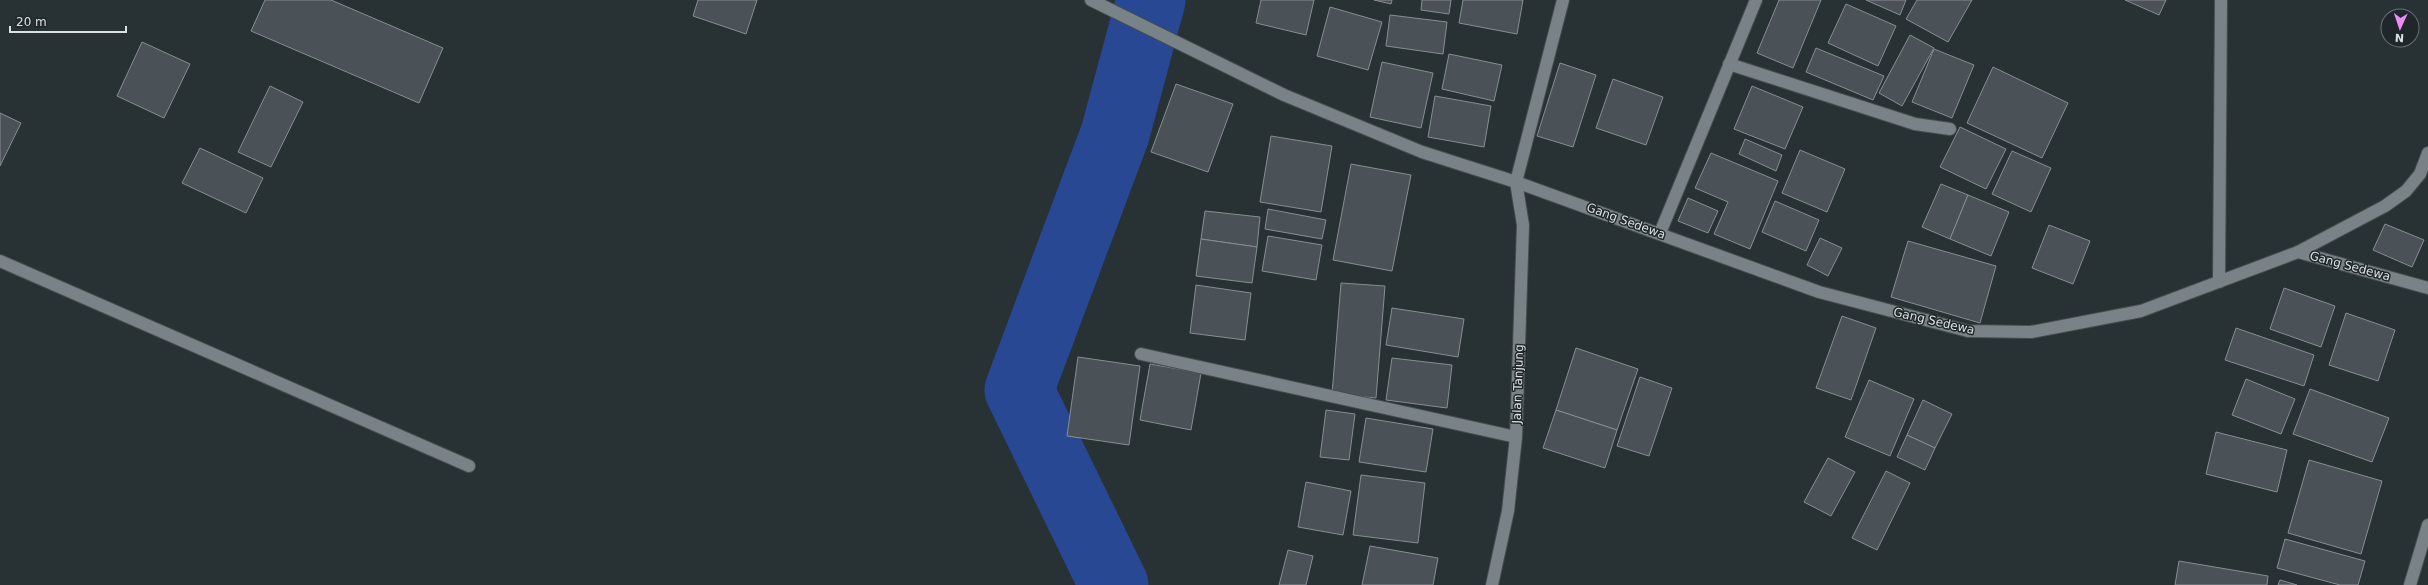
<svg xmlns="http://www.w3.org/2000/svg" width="2428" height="585" font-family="'DejaVu Sans',sans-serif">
  <rect width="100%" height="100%" fill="#283134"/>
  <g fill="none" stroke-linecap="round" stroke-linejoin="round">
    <polyline stroke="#284893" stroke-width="69" points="1114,585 1019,390 1115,134 1151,0"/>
  </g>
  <g fill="#4a5157" stroke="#878e94">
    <polygon points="265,0 331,0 443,48 419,103 251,31"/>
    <polygon points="698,0 757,0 746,34 693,16"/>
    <polygon points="1261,0 1314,0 1306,35 1256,23"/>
    <polygon points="1374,0 1392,0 1391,4"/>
    <polygon points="1422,0 1451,0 1449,14 1421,10"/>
    <polygon points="1463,0 1523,0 1517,34 1459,23"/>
    <polygon points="1779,0 1821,0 1793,68 1757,53"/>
    <polygon points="1866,0 1906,0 1900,15"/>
    <polygon points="1917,0 1972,0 1948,42 1906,19"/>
    <polygon points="2125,0 2166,0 2159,15"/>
    <polygon points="1846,4 1896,26 1878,66 1828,43"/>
    <polygon points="1330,7 1382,22 1368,70 1317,56"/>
    <polygon points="1390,15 1447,22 1443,54 1386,46"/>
    <polygon points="1910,35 1934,48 1902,106 1879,93"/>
    <polygon points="142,42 190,64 164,118 117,96"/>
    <polygon points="1816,48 1884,76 1873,100 1806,72"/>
    <polygon points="1934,49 1974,65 1952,118 1912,102"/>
    <polygon points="1449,54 1502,65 1494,101 1442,89"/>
    <polygon points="1382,62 1433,73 1421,128 1370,117"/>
    <polygon points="1560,63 1596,75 1573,147 1537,136"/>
    <polygon points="1993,67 2068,103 2042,158 1967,123"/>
    <polygon points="1613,79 1663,97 1646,145 1596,128"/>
    <polygon points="1176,84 1233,104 1208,172 1151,152"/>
    <polygon points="270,86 303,102 271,167 238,152"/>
    <polygon points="1752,86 1803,107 1785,149 1734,129"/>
    <polygon points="1435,96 1491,106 1484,147 1428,137"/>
    <polygon points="0,113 21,123 0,166"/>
    <polygon points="1960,127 2006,149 1986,189 1940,167"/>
    <polygon points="1271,136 1332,146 1321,212 1260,202"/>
    <polygon points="1745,139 1782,155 1776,171 1739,154"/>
    <polygon points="200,148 263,178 246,213 182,183"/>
    <polygon points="1800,150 1845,169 1827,212 1782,193"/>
    <polygon points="2012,151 2051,168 2031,212 1992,194"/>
    <polygon points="1711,153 1778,181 1750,249 1714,234 1728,202 1695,188"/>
    <polygon points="1351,164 1411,175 1392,271 1333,260"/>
    <polygon points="1941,184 1968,195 1950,239 1922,227"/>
    <polygon points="1968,195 2009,212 1991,256 1950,239"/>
    <polygon points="1688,198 1718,211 1708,233 1678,221"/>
    <polygon points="1775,201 1819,220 1806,251 1762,232"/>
    <polygon points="1268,209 1326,220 1322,239 1265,229"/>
    <polygon points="1205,211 1260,217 1257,247 1201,239"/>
    <polygon points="2385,224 2424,240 2412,267 2373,250"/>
    <polygon points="2049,225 2090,241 2073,284 2032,268"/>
    <polygon points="1268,236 1322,245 1316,280 1262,271"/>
    <polygon points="1820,238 1842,248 1828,276 1807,265"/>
    <polygon points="1201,239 1257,247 1252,283 1196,276"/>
    <polygon points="1908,241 1996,266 1980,323 1891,297"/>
    <polygon points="1341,283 1385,286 1376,398 1332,394"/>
    <polygon points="1196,285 1251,293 1245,340 1190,333"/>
    <polygon points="2284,288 2335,306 2321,347 2270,329"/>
    <polygon points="1392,308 1464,319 1458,357 1386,345"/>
    <polygon points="2346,313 2395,330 2378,381 2329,365"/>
    <polygon points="1842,316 1876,328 1851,400 1816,388"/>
    <polygon points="2236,328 2314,355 2304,386 2225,360"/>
    <polygon points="1576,348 1638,369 1617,430 1556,410"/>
    <polygon points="1078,357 1140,366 1129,445 1067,436"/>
    <polygon points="1392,358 1452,365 1447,408 1386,400"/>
    <polygon points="1150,364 1201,373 1191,430 1140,420"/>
    <polygon points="1640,377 1672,388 1649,456 1617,446"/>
    <polygon points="2246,379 2295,399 2281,434 2232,415"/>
    <polygon points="1869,380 1914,399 1890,456 1845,437"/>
    <polygon points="2310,389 2389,418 2372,462 2293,434"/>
    <polygon points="1923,400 1952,414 1935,448 1907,435"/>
    <polygon points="1326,410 1355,414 1349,460 1320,457"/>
    <polygon points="1556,410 1617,430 1605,468 1543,448"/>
    <polygon points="1366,418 1433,429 1426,472 1359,462"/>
    <polygon points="2216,432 2287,450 2277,492 2206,474"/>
    <polygon points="1907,435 1935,448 1925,470 1897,457"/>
    <polygon points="1828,458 1855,472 1831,516 1804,502"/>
    <polygon points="2309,460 2382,481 2361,554 2288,533"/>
    <polygon points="1886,471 1910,483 1877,550 1852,538"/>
    <polygon points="1361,475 1425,483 1418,543 1353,535"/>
    <polygon points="1306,482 1351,491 1343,535 1298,527"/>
    <polygon points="2285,539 2365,561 2358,585 2340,585 2277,568"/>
    <polygon points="1370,546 1438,558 1433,585 1362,585"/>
    <polygon points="1288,550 1313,556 1306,585 1279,585"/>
    <polygon points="2179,561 2268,576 2267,585 2175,585"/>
    <polygon points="2280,580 2297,585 2278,585"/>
  </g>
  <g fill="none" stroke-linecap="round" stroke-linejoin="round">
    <defs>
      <g id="minor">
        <polyline points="1091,0 1284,95 1422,152 1516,182 1819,292 1968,331 2031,332 2141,311 2298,252 2428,288"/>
        <polyline points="1729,64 1915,124 1950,129"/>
        <polyline points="1660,233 1756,0"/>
        <polyline points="2298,252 2385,206 2406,191 2420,174 2428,153"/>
        <polyline points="0,261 469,466"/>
        <polyline points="2219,282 2221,0"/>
        <polyline points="1141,354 1516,437"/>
        <polyline points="1492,585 1508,511 1516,437 1523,225 1516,182 1563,0"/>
        <polyline points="2410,585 2428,525"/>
      </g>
    </defs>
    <use href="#minor" stroke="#464d4f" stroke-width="14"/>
    <use href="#minor" stroke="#798286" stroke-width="12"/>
  </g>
  <g text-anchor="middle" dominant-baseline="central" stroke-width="3" stroke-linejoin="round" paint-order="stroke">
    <g font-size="12" fill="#dbe0e2" stroke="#1f272a">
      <text transform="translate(1626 221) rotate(20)">Gang Sedewa</text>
      <text transform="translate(2350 266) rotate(15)">Gang Sedewa</text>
      <text transform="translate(1934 321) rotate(13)">Gang Sedewa</text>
      <text transform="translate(1518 384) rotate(-88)">Jalan Tanjung</text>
    </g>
  </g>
  <g transform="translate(2400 28) rotate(183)"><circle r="19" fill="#1f272a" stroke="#6a7174"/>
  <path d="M0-3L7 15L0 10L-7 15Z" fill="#ef8bf7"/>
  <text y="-6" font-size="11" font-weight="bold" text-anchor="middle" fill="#dbe0e2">N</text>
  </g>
  <path d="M10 26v6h116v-6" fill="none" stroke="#dbe0e2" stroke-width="2"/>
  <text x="16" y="26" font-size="12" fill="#dbe0e2" stroke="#1f272a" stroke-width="3" paint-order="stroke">20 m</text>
</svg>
